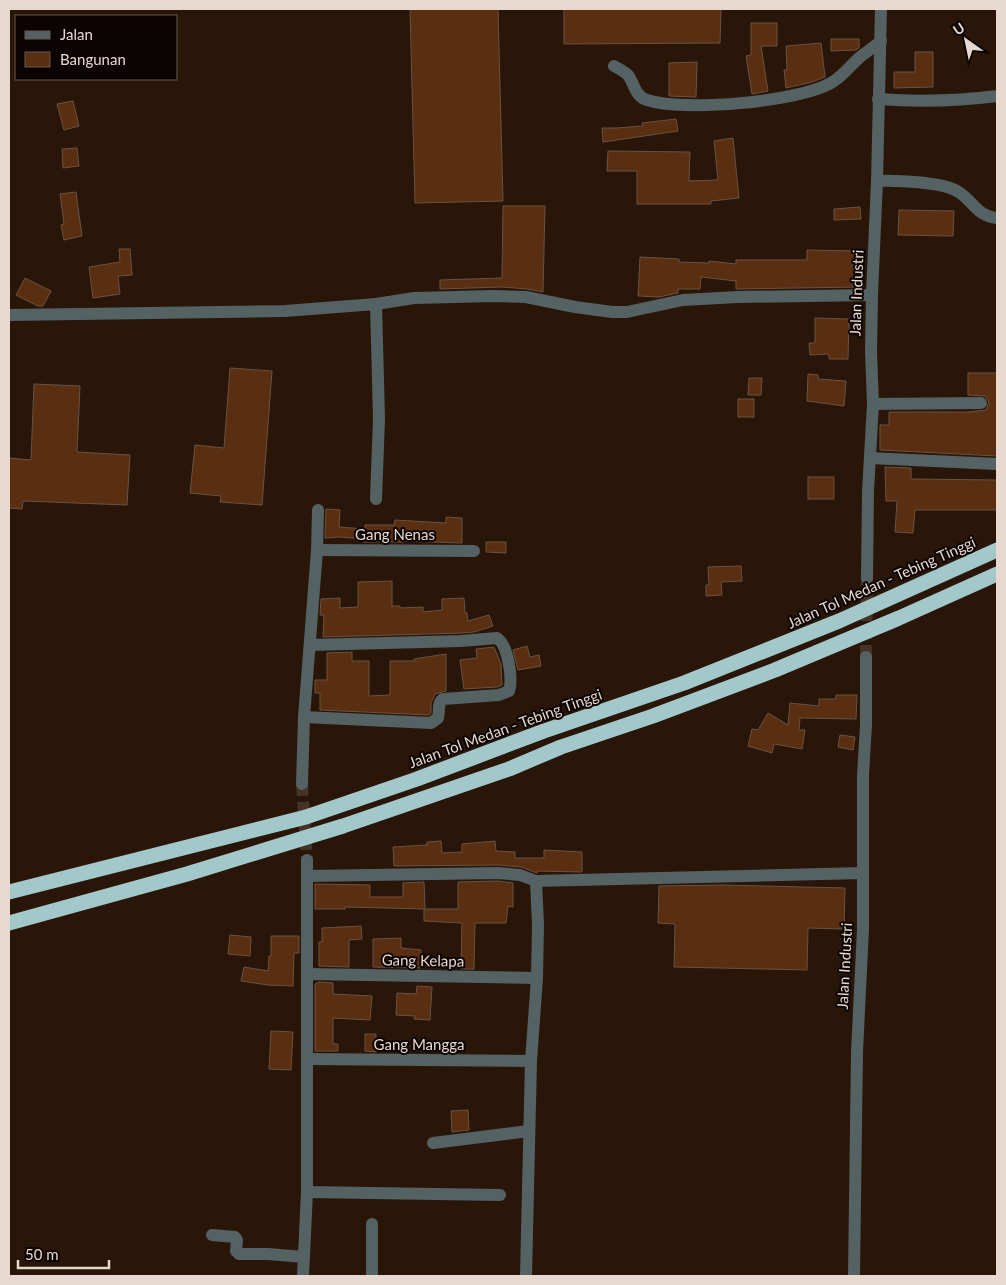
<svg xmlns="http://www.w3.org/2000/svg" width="1006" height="1285" font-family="Lato,sans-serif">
  <rect width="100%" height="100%" fill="#291609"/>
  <g fill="#592e11" stroke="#6a5244">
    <polygon points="410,9 498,9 503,201 415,203"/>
    <polygon points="564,9 721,9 720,43 564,44"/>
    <polygon points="751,23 777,23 777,46 761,46 768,91 752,94 746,56 751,55"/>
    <polygon points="831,39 859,39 859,48 856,50 831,51"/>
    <polygon points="821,43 825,77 812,82 786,88 784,70 787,70 786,46"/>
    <polygon points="915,52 933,52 933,87 894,88 894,72 915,72"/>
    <polygon points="697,62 696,97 669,96 669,63"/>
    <polygon points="73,101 79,126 64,130 57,104"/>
    <polygon points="676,119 678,131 603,142 602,128 617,128 643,126 642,123"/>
    <polygon points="733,138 739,198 711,201 711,204 637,204 637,171 607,171 608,151 690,152 689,181 718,180 714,141"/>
    <polygon points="77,148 79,166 63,168 62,149"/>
    <polygon points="76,192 82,236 64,240 61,225 64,224 60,194"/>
    <polygon points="503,206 545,206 543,292 527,289 502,287 440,289 440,280 502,278"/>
    <polygon points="860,207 861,219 834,220 834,209"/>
    <polygon points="899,210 954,211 953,236 898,235"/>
    <polygon points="119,249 130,249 132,275 118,276 120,294 93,298 89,267 120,262"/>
    <polygon points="807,250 859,251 858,287 736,289 736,281 701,277 700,289 678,289 678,293 659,297 638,296 640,257 679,259 679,262 709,263 709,261 736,264 736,260 807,260"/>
    <polygon points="25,278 51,291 43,306 38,306 16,295"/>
    <polygon points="815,318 849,319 848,359 829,359 829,354 810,355 809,343 815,343"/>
    <polygon points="230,368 272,371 262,505 220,502 221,496 190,493 195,445 224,448"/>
    <polygon points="968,373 997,373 997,456 880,450 880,425 889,425 889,412 968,412 986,410 989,402 985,396 968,395"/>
    <polygon points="808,374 818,375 818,379 846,381 844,406 807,401"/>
    <polygon points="749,378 762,378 761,395 748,395"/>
    <polygon points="34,384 80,386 77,452 130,455 127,505 23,501 22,509 9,508 9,458 31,460"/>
    <rect x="738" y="399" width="16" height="18"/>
    <polygon points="885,467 911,468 911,479 997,480 997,510 915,510 913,533 895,532 897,501 886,501"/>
    <rect x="808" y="477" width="26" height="22"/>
    <polygon points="326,509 340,510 339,527 365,529 365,525 394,525 395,520 446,523 446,517 462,518 462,543 403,541 403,542 394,542 379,541 379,542 364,542 365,539 338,537 325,538"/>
    <polygon points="486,542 506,542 506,553 486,552"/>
    <polygon points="741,566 742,581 721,582 722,595 706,596 706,585 709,585 708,567"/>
    <polygon points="392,581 392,606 400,606 400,608 423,607 423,612 442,610 442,599 464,598 465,613 467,613 468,621 489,615 493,626 474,632 461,633 323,637 324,615 320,615 321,599 340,598 340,608 358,607 358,582"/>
    <polygon points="527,646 530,657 539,655 541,666 518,670 513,650"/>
    <polygon points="494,647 501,664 502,685 497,687 464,689 460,660 477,658 476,649"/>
    <polygon points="352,652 352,661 369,661 369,696 390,695 390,661 415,661 414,659 446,654 446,691 435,694 431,703 431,713 429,715 320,710 320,693 315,693 315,680 327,680 327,653"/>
    <polygon points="836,695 857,695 856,719 800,718 799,730 805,730 802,749 774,744 772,753 748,746 752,729 758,730 768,713 788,725 790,703 819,706 819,699 836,699"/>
    <polygon points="840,735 855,737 853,750 838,747"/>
    <polygon points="441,841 442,853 462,852 462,844 495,841 496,851 515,852 515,858 544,858 544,850 582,852 582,872 537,871 537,873 521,867 498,865 394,866 393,847 427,845 427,842"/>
    <polygon points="498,881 513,883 513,907 508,906 506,923 475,923 474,969 461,969 462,923 424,921 424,909 458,909 458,882"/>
    <polygon points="424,882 425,909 345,907 345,909 315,909 315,884 370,885 370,897 403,897 403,883"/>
    <polygon points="721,885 845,888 844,929 808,928 807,970 674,967 675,924 658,923 659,886"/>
    <polygon points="361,926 362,939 349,940 349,967 319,966 319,942 322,942 322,928"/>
    <polygon points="230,935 251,937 250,956 228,954"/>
    <polygon points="271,936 299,936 299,953 294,953 293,986 268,985 241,981 244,967 268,971 269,956 271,956"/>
    <polygon points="401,938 401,948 421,950 420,968 373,967 373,939"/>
    <polygon points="319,982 333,983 333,994 372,996 370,1020 333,1018 333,1044 338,1044 338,1051 315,1051 315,984"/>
    <polygon points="417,986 432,987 430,1020 414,1019 415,1016 396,1015 397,993 416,994"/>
    <polygon points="271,1031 293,1032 291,1070 269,1069"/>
    <polygon points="365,1034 376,1034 376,1052 365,1051"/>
    <polygon points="468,1110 469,1130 452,1132 451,1111"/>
  </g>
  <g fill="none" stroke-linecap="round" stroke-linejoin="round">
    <g stroke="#463327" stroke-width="12" stroke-dasharray="12 6" stroke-linecap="butt">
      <polyline points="866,657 867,578"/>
      <polyline points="302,784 307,860"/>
    </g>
    <g stroke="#546263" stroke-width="12">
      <path d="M614 66C618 68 623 71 627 74 635 83 634 96 647 100 683 112 798 102 831 83 842 77 850 66 859 58 866 52 874 47 881 41"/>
      <path d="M878 99C918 102 958 101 997 96"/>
      <path d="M877 181C895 180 942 182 957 191 973 200 976 216 997 218"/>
      <polyline points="376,304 379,419 376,499"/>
      <polyline points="9,315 285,311 376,304 414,298 494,296 526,297 575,307 612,312 627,312 683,300 738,297 872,295"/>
      <polyline points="873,404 981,403"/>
      <polyline points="870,458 997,464"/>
      <polyline points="317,550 474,551"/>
      <polyline points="867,578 868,491 873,404 871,352 872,295 877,181 881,9"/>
      <path d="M304 717 431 723 438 718C440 711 437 703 443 699L499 695 509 691C513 679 508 645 497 638L461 641 310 645"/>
      <polyline points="302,784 304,717 317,550 318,510"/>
      <polyline points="307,876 498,873 520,875 536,881 863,873"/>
      <polyline points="307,974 537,978"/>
      <polyline points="307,1059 531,1061"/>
      <polyline points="433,1143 529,1131"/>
      <polyline points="307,1192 500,1195"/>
      <polyline points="212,1235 235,1237 237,1240 236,1251 239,1254 268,1254 304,1257"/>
      <polyline points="303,1276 307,1192 307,860"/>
      <polyline points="372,1276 372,1224"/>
      <polyline points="526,1276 531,1061 537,978 538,925 536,881"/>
      <polyline points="854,1276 857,1052 863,929 863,775 866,725 866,657"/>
    </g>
    <g stroke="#a3c8ca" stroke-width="15">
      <polyline points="9,892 306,817 417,779 544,731 684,683 839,621 997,550"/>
      <polyline points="9,923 187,874 343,826 509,769 561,747 653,716 775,670 899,618 997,574"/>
    </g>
  </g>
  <g text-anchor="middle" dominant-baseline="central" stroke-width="4" stroke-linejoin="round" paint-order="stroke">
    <g font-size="15" fill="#e7d8d0" stroke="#0c0402">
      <text transform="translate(856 293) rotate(-88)">Jalan Industri</text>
      <text x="395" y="534">Gang Nenas</text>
      <text transform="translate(881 582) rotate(-24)">Jalan Tol Medan - Tebing Tinggi</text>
      <text transform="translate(505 728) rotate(-20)">Jalan Tol Medan - Tebing Tinggi</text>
      <text transform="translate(423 960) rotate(1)">Gang Kelapa</text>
      <text transform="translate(844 966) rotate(-87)">Jalan Industri</text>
      <text x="419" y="1044">Gang Mangga</text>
    </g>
  </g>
  <rect width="1006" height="1285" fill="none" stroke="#e7d8d0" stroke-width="20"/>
  <rect x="15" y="15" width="162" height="65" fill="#0c0402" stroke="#645954"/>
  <rect x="25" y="31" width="25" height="8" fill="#546263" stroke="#645954"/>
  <text x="60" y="40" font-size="15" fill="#e7d8d0">Jalan</text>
  <rect x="25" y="52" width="25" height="15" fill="#592e11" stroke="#645954"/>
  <text x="60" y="65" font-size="15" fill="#e7d8d0">Bangunan</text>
  <g transform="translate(966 40) rotate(327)" stroke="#0c0402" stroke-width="4" paint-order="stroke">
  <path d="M0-4L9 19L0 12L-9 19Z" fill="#e7d8d0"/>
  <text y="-8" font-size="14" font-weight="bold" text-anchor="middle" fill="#e7d8d0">U</text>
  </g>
  <path d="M18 1260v8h91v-8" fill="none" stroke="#e7d8d0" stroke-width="2.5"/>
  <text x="25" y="1260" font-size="15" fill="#e7d8d0" stroke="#0c0402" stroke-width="4" paint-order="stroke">50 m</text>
</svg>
